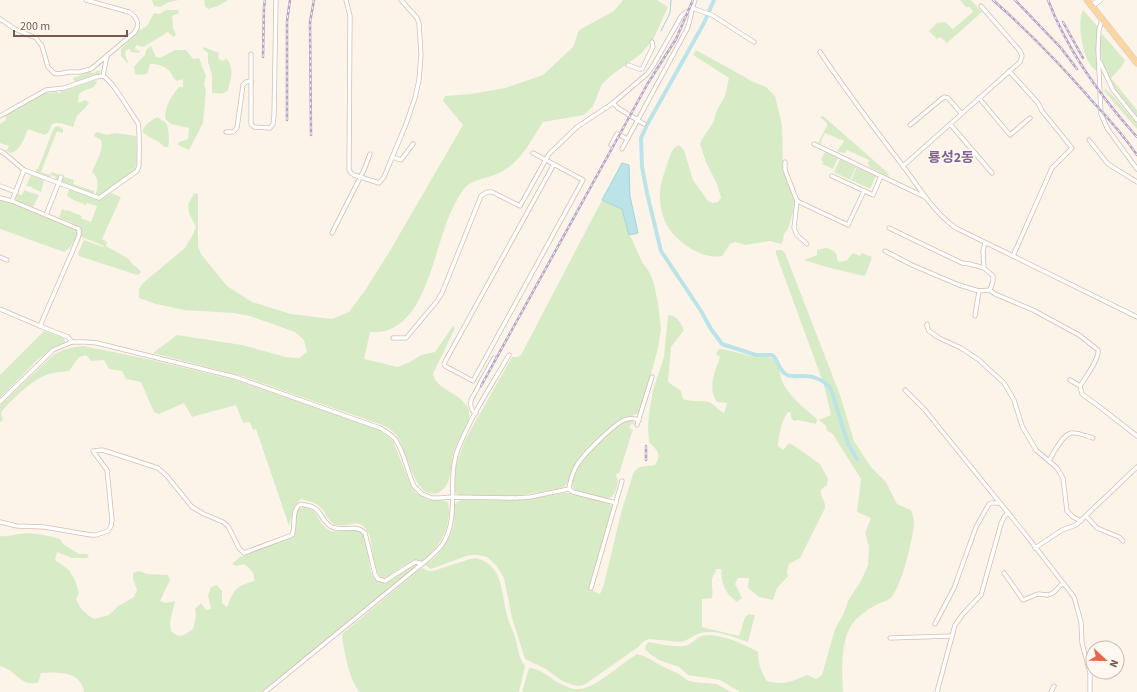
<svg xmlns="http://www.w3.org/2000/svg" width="1137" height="692" font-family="'Source Sans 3','Noto Sans KR',sans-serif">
  <rect width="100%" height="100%" fill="#fdf4e9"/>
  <g fill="#d7ecc6">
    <polygon points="152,0 179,0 169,2 160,7 154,6"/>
    <polygon points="204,0 227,0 227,1 218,6 208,9 205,6"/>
    <path d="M623 0H657L668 7 653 40 641 54 613 74 602 84 593 106 584 115 543 122C531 140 523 159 503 171 493 177 480 178 469 184 462 189 456 202 452 210 435 243 428 320 385 331 381 332 375 332 370 332L364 359 398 367 410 362 421 355 435 352 453 326 455 328 433 374C436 390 461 393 468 408 474 422 458 439 454 451 451 461 452 473 448 482 446 487 443 490 438 493 435 493 432 494 429 493 413 489 406 449 397 436 394 431 387 428 382 425L242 376 153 353 177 335 242 345 286 357 299 358 307 352 304 340 295 332 250 316 234 313 184 310 156 304 139 298V289L143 283 185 248 192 236 196 227 189 213 188 205 194 193 198 194V246L201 254 227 286 252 302 291 314 332 319 349 312 366 289 391 249 463 125 443 101 445 96 471 94 505 88 543 75 573 47 579 30 614 11Z"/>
    <polygon points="960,0 971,0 982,12 947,43 940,37 937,39 929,31 937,23 945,22 953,29 973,12 970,7 966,7"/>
    <polygon points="166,10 178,10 179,13 172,16 173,28 176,35 173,37 168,32 145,46 142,47 136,45 135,49 140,51 139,53 131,52 130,49 126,50 125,54 128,63 127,63 121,56 121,49 140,30 147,26 154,13 159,14"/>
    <path d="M1083 10 1098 27 1097 71C1083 65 1076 22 1083 10Z"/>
    <path d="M1102 34 1125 60 1122 66 1111 78 1137 110V118C1130 110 1122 102 1116 94 1107 80 1095 50 1102 34Z"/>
    <path d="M151 46 156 57 160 58 175 50H186L193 59 199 58 206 76 204 84 206 90 203 123 189 150 178 145 179 142 188 139 189 128 171 124 166 120C163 109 172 95 179 87H183V79L177 81C173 78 173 77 171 73 166 66 158 64 150 64L147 74 138 75 135 74 134 67 139 61 145 55 146 50Z"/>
    <path d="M204 47 219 53 218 56 219 59 224 61 226 58C235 68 231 79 228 90 224 95 218 93 212 93V75L208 62V53L203 49Z"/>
    <path d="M696 50 743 76 751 81 766 87 775 96 782 125 783 169 792 192 794 201 793 212 788 229 784 234 783 241 781 244 770 241 745 245 735 242 730 244 722 256C703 260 678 243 668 227 662 217 659 203 660 191 660 182 668 163 671 153L674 148 679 145 684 150 693 180 708 201 713 203 718 202 721 198 717 184 706 162 700 144 702 139 713 123 717 110 725 96 729 78 693 55Z"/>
    <polygon points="99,70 100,73 99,74 76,83 73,78 89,72 93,73"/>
    <path d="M96 80 97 82 94 87 83 91 79 94 78 103 86 100 89 103 85 108 77 116 73 127C66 125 60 121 52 124L48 133 44 135 28 129C24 138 21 150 11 153L4 150V149L7 150 9 146 0 143V124L6 120V115L44 93 57 92 59 94 60 92Z"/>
    <polygon points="1105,89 1111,94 1137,124 1137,129 1104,91"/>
    <polygon points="823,116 887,172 889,175 888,176 869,167 870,165 867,164 869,160 847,150 845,153 837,152 844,141 825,133 821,141 822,142 821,144 818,143 827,126 827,123 820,117"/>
    <path d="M157 117C160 119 163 121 166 123 169 128 170 142 168 147H164C158 139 149 139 143 132 143 125 151 121 157 117Z"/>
    <polygon points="58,126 63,129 63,133 57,131 41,172 50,175 52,172 60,175 58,181 55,180 56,177 51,175 50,178 35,172 37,169 38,169 53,130 55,127"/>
    <path d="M98 132 106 135 116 133 136 136C137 148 138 160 134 172L100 195 95 196C98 188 100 178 92 172 96 162 104 150 101 140L94 136 95 133Z"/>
    <polygon points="825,152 838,158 833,169 822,164 823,162 821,160"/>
    <polygon points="840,159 856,167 850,180 834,172"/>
    <polygon points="857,167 876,176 870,189 851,180"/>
    <polygon points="31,175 44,180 41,192 32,188 32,187 26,186"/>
    <polygon points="62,176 74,180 73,184 94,191 93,195 62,183 61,180"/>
    <polygon points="25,189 26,191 39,195 33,207 15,200 18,194 22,195"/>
    <path d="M73 189 100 200 111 193 121 197 102 239 107 242 106 246 129 259C131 265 137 266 141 272L138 275 134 274 79 256 78 253 84 240 103 247 104 246 80 236C83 222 67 223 59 217L62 209 66 211 67 210 82 216 81 218 91 222 97 206 87 203 86 205 71 199V198L67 196 69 190Z"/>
    <path d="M0 200 6 201 75 227 78 231C76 239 71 248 64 252L0 229Z"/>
    <polygon points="602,200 622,209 629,235 632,239 642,262 650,273 654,284 658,303 661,329 658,348 642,409 637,414 619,420 611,427 576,462 566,485 562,488 517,496 459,495 455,492 454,489 456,465 465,440 512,357 517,357 521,355"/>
    <path d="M826 248C833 250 838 252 837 260L840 262 847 260 853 253 860 256 862 253 872 257 866 274 864 276 823 266 804 260 817 255V250Z"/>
    <path d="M776 250H782L785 253 840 395 854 441 871 467 886 482 897 504 911 510C913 515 914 520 914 525 912 542 902 585 891 598 888 600 883 602 880 603 866 610 853 618 847 634 841 650 842 675 843 692H740L720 680 688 675 679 667 659 660 650 654 645 649 646 645 649 642C660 644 672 647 683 646 691 646 695 638 702 636 717 632 745 644 758 652 758 664 761 671 767 681 785 686 791 681 807 675L816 679 822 675 835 629 843 615 849 599 861 581 868 565 869 546 865 533 871 518 857 512 861 479 832 433 827 431 826 426 819 420 831 415 824 385 776 254Z"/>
    <path d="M668 315C678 316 680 322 684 330L671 347 668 382 681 391 683 399C691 402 700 400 709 402 714 404 718 410 724 413L727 403 717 402C707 388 715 372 720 357L716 354 719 349C732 350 743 355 756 357 762 358 769 355 774 360 780 365 779 375 783 383 791 398 804 408 817 419L816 424 798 420 794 421 791 418V413L788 412C781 422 779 434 778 446L783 450 789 443 793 445 820 464 828 479 827 485 821 490C820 497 826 501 825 508L800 558 789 564 787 572 788 576 777 588 773 600 759 597 748 588 749 578H738L735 584 742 598 737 602C725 594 721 583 721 569H717C708 582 714 584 712 598L702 599V627L739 636 745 617 749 614 755 615 748 642C733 637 714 628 698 634 692 636 687 641 681 642L649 639 644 641 637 648 584 685 579 686 573 685 562 681 546 669 525 659 512 618 504 578 496 565 487 557 478 555H469L431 569 425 565C440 555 452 539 454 521 454 516 453 510 454 505 456 502 459 501 462 500L530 499 564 493H571L609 504 613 507 590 589 595 592 600 594 604 584 621 513 633 474C638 464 645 467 655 465 662 454 657 450 649 442L648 427 649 413 653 390 664 357Z"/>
    <polygon points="44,331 64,338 65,342 51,349 37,360 0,398 0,375"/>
    <path d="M84 346 152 360 235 380 377 429 386 435 393 441 411 486 416 493 428 500H439L448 502C452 521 444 540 431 553 429 556 426 560 422 561 419 562 416 560 413 561 403 565 393 573 384 579 371 573 374 546 369 534 359 515 351 528 337 525 328 523 327 514 321 508 316 502 308 501 301 499 293 504 292 518 289 526L256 429 253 430 250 422 243 423 236 405 192 417 184 403 159 414 154 412 141 382 126 379 122 371 109 369 104 360 91 361 86 355 79 357 69 371C61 372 51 372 44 376 33 380 7 403 1 413L3 420 0 422V406L52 356C62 349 72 347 84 346Z"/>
    <path d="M625 421H633L635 425 631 424 629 428 633 429 619 474 617 473 616 477 618 478C617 487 616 497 607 499L575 490C560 475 612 429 625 421Z"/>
    <path d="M302 507C321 508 316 523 329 530 339 535 358 524 364 535 371 548 364 587 387 582L414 564 418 566 261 692H84C81 671 57 672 41 673L38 683C35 683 31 684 28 683 19 681 13 669 0 666V536C7 537 12 535 19 534 33 532 46 535 60 539L63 544 79 554H87L89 558H72L57 552 55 560 69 570 75 580 79 593 76 599C80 609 86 614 94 619L109 615 118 606 134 597 137 590 133 579V573L139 571 147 574 168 575 170 580 160 601 166 603 175 601 170 622 171 631 178 636 184 635 193 629 196 616 195 609 201 603 206 610 211 609 208 596 211 587 217 585 222 591V603L227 607C235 588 235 587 254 581 255 572 250 569 244 564L236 566 232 564 240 557 293 536 297 512 299 509Z"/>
    <path d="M476 558C502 565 501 588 506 611 508 621 513 630 516 640 518 650 519 658 525 666L519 692H360C350 683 343 648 342 634L420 569 422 568 429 571H433L470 559Z"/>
    <path d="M637 654 644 656 660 665 679 674 687 680 693 682 717 684 731 692H522L529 668C541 668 549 678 559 683 565 686 572 690 579 689 594 689 622 663 637 654Z"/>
  </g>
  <polygon fill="#bce4e8" stroke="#a1d5db" points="622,163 629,165 630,196 638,233 629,235 622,209 602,200"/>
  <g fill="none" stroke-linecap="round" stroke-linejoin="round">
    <polyline stroke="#a1d5db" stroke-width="1" points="661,31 670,13 671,0"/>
    <path stroke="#bce4e8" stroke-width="4" d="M714 0 704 23 648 123 641 138 642 167 647 193 661 251 701 311 711 329 722 344 756 355H772C779 360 778 371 787 375 792 377 798 376 803 376 815 376 824 380 831 389L848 444 857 459"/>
    <defs>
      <g id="street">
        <polyline points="346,0 350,16 349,170 351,173 354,175 379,183 384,177 406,124 415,98 419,80 421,55 419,23 417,18 401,0"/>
        <polyline points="692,8 712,15 754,42"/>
        <path d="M0 19 15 29 36 38 42 46 48 67 54 73 58 74 69 72H80L91 69 134 33C141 25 137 17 129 12L86 0"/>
        <polyline points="1102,19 1099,30 1098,49 1101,114 1107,128 1137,169"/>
        <path d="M820 52C846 91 874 128 903 166 919 187 934 213 956 228L1137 317"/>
        <polyline points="251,54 251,124 254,127 270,128 273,124 274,116 276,0"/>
        <polyline points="1100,62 1113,90 1137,120"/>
        <polyline points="628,65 639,69 642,69 653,47 652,42"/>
        <polyline points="1009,71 1038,103 1042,111 1072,148 1052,168 1013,256"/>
        <polyline points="103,76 107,55"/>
        <polyline points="979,98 1010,135 1030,118"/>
        <polyline points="613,103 618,108 644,124"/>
        <path d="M0 116 46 90 64 88 96 77 103 76C113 81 130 112 138 123 140 130 139 157 139 166L137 171 99 198 24 170 12 201"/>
        <polyline points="950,124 992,173"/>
        <polyline points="910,125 944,97 948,98 961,113"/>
        <polyline points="226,132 233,132 237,128 243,85 246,82 251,81"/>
        <polyline points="1089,140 1108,164 1137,182"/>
        <polyline points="814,144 925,197"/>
        <polyline points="611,145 617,134 620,135 627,139"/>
        <path d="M622 149 687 29C691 20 691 10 695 0"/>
        <polyline points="0,151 5,154 24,170"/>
        <polyline points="533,153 583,180 473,381 445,366 444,364 446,360 554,164"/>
        <polyline points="392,157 401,160 413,144"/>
        <polyline points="785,162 785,170 797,201 848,225 864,191"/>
        <polyline points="903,166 1020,62 1022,56 1020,51 981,6"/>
        <polyline points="832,176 873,195 881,176"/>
        <polyline points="0,186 16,192"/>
        <polyline points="0,198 12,201 79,229 79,235 76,243 40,326 68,337 72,342"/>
        <polyline points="797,201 794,228 797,235 807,244"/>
        <polyline points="46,215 61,177"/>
        <polyline points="889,228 962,263 970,264 984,268"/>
        <polyline points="332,233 364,170 370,154"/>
        <path d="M985 243 983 251 984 268 993 276V281L990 290 995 294 1033 310 1079 335 1098 350C1100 358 1085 378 1080 386L1082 394 1101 408 1137 436"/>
        <polyline points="885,251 912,265 959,285 979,291 990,290"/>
        <polyline points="0,257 7,260"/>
        <polyline points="0,309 40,326"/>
        <polyline points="975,316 979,291"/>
        <polyline points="927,324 927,326 929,331 939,338 961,348 979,360 1004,383 1014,400 1022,426 1036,450 1057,468 1063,478 1067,511 1073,517 1081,521"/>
        <polyline points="393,338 406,338 437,301 442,293 481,196 487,192 492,192 520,206 549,154 577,127 613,103 647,74 653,66 682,15 688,11 690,11"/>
        <polyline points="1070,380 1080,386"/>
        <polyline points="905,390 925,410 1026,535 1074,597 1081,622 1082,643 1090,673 1090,692"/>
        <path d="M0 402 53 350 72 342H86L97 343 235 377 380 428C385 431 391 434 395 439 404 451 407 471 414 486L422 494 432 498H440L452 497 516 498 530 497 569 489 573 492 616 503"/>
        <path d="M476 413C471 411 470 405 471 400L494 358"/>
        <polyline points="637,425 652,377"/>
        <path d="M1049 461C1053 454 1062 435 1071 433 1077 432 1086 436 1093 438"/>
        <path d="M569 489C570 480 573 472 577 465 583 455 613 425 624 420 629 418 634 418 639 420"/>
        <polyline points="1086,516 1097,528 1119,537 1123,541"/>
        <path d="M0 522 17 526 44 527 91 535H96L108 531 111 526 112 520 107 470 93 451 102 450 112 453 158 468 167 476 192 507 204 514 223 522 228 526 239 548 244 553 292 535C296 527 291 513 299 505 301 504 303 504 305 505 322 507 319 518 330 526 342 533 355 523 365 533L375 574 378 579 385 581 415 562 420 563"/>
        <polyline points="1035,548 1062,530 1076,525 1137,467"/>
        <polyline points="1004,573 1023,600 1038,594 1048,595 1053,593 1063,583"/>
        <polyline points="591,588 622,481"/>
        <polyline points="935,624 954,588 976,527 989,504 992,503 1000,503"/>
        <polyline points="890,638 951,636"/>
        <path d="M265 692 417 568C426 561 435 554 442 545 461 517 446 480 458 449 471 416 491 386 509 355"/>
        <polyline points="937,692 955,625 963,614 981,595 1001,524 1004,517 1008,513"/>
        <polyline points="1051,692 1054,686"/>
      </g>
      <polyline id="secondary" points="1092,6 1100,0"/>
      <polyline id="primary" points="1087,0 1137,63"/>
    </defs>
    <use href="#street" stroke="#d3bdb0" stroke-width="5"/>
    <use href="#secondary" stroke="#d6bdad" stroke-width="6"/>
    <use href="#primary" stroke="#d9d1cd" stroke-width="7"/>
    <use href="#street" stroke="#fff" stroke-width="3.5"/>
    <use href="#secondary" stroke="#fff" stroke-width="5"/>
    <use href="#primary" stroke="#fdd5a0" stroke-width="5.5"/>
    <defs>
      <g id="rail">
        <path d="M993 0C1029 32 1062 66 1094 103 1109 119 1124 136 1137 155"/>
        <polyline points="1015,0 1061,48 1077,69"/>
        <path d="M1048 0C1068 52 1100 96 1137 137"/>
        <polyline points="1063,22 1083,58"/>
        <polyline points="263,57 264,7 265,0"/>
        <polyline points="287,120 287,21 290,0"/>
        <polyline points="311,135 310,22 314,0"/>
        <polyline points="481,386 648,83 676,39 693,0"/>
        <polyline points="646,446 646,460"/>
      </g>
    </defs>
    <use href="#rail" stroke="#b6a5c9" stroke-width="2.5"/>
    <use href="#rail" stroke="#fff8f0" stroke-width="1" stroke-dasharray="3" stroke-linecap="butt"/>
  </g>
  <g text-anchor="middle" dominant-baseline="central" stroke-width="4" stroke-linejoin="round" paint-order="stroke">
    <g font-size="14" font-weight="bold" fill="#816395" stroke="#fff8f0">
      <text x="951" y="158">룡성2동</text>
    </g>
  </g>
  <g transform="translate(1105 660) rotate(112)"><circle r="19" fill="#fff8f0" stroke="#c9b8ae"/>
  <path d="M0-3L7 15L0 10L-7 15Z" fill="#eb654a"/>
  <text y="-6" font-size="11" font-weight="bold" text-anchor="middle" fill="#79594b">N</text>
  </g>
  <path d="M14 30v6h113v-6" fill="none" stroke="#79594b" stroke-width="2"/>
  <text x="20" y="30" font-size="12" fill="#79594b" stroke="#fff8f0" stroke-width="3" paint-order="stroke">200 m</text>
</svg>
